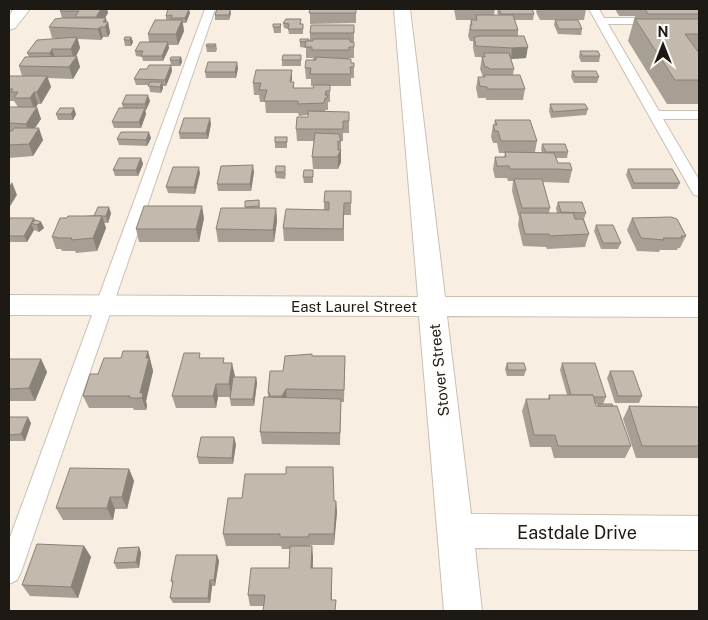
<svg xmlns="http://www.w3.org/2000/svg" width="708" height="620" font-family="'Public Sans',sans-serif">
  <rect width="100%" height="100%" fill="#f8eee1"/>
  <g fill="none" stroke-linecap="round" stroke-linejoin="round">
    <defs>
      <g id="service">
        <polygon points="205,9 215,9 21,572 17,580 9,584 9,540"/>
        <polygon points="589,9 599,9 604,18 699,18 699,24 608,24 659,111 699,111 699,119 663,119 699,180 699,196 694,195 692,192"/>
      </g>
      <g id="minor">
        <polygon points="14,9 30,9 15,28 9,30 9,15"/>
        <polygon points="394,9 410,9 445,297 699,297 699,317 447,316 471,514 699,516 699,550 475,548 482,611 444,611 419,316 9,315 9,295 418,297"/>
      </g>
    </defs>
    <use href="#service" stroke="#cac0b3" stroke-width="2"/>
    <use href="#minor" stroke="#cac0b3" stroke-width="2"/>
    <use href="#service" fill="#fff" fill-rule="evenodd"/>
    <use href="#minor" fill="#fff" fill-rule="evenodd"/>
  </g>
  <g fill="#a89f94">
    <polygon points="62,9 107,9 108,13 105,18 107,22 108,22 110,33 108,37 103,37 101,40 78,39 80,48 76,56 80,67 73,79 48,78 51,87 41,104 38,104 36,107 41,119 35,128 43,140 33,156 9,158 9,107 18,107 14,101 9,101 9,78 22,76 19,66 29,57 27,53 60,38 52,38 49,27 62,18 60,11"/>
    <polygon points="273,9 356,9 356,23 310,24 310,9"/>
    <polygon points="454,9 495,9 494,15 498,15 497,12 498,9 532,9 534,14 533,20 514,20 518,30 518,36 526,58 511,59 514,69 513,75 525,89 523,100 486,100 486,98 478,98 476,88 478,77 483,77 480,69 482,57 483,57 475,57 473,48 473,41 470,41 468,36 471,20 475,20 456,20"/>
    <polygon points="537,9 586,9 584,20 561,20 582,29 581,35 558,34 554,25 555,20 540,20 536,12"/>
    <polygon points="615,9 699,9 699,104 667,104 628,41 635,16 619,16"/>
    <polygon points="190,13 186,23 183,23 184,31 178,45 168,45 169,48 163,61 143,61 142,57 136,56 135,51 149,42 148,34 166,20 166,16"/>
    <polygon points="231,13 229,20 215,20 215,15"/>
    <polygon points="301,19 301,24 303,30 303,34 289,34 288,29 284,28 283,23"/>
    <polygon points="281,24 281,33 274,33 273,27"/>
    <polygon points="354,25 354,58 349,58 349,59 351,63 354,63 354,78 351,78 351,86 330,86 330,102 328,102 328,110 325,110 325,112 349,112 349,133 343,133 343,141 341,141 341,162 338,169 313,169 312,157 314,141 297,141 296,129 308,117 308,115 299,116 298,113 266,113 265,102 260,102 259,95 254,95 253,83 294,82 294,88 313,88 314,86 311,86 311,79 306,79 305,68 313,60 313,58 306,58 306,48 300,47 300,42 309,39 309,41 310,41 310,33"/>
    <polygon points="131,37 133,42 131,46 125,46 124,40"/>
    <polygon points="216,44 217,49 216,52 207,52 206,46"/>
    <polygon points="580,51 600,56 599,62 581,62 579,57"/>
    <polygon points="301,55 301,66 282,66 282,60"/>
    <polygon points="181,57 182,62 180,66 171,66 172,71 166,86 163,86 163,88 161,93 150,92 149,85 136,85 134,79 147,69 171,65 170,60"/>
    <polygon points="238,68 236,78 206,78 205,72"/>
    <polygon points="572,71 599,77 597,83 574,83 571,77"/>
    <polygon points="150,101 146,110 145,110 146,114 141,128 114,128 112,122 123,108 122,104"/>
    <polygon points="550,104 588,109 586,115 551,118 549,111"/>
    <polygon points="56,114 76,114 73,120 58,120"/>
    <polygon points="495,120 537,141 535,152 542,152 541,150 542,144 568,152 567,158 556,158 558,163 572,170 569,183 543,182 550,208 549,213 557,213 556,208 558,202 586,213 584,219 589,234 585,247 547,249 546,247 523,246 518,225 519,218 512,191 513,181 508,181 507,178 495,178 493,169 495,157 504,157 505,153 499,153 497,143 493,143 491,137 493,125 494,125"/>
    <polygon points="211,124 208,139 180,139 179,133"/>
    <polygon points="287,137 287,148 275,148 275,142"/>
    <polygon points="151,138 147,146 119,145 117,139"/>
    <polygon points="141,158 143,164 138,176 115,176 113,170"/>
    <polygon points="276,166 286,173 285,179 276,178 275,172"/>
    <polygon points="628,169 680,183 677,189 632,189 626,175"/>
    <polygon points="313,170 313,183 304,183 303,177"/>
    <polygon points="254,172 251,191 218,191 217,184"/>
    <polygon points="200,173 195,194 168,193 166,187"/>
    <polygon points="351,191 351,215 344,215 344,241 284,241 283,228 324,209 324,202"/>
    <polygon points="259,200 260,208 276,208 277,221 274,242 218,242 216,229 245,208 245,201"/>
    <polygon points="111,213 108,223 104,223 106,228 97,251 76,253 75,251 62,251 61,249 56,249 52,237 67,218"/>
    <polygon points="34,218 35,220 41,222 44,228 39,232 34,230 27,242 9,242 9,221"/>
    <polygon points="204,218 199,242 139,242 136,229"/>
    <polygon points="632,218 686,236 680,248 678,248 677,250 660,250 659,252 637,251 627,230"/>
    <polygon points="596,225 621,243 618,249 601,249 594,231"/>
    <polygon points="148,351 153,371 146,401 147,406 146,410 134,410 133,408 89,408 83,396 98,374 121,358"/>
    <polygon points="313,356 345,356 344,402 341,402 340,445 262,444 260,432 268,397 268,393 283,371"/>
    <polygon points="201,358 225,363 235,376 235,377 256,377 257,383 254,406 231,406 230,399 230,397 218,397 216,408 176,408 172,396"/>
    <polygon points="9,359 41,359 47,372 35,401 9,401"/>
    <polygon points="507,363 526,370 524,376 507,376 505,369"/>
    <polygon points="562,363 606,397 603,404 595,404 596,406 597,406 598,404 631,446 625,458 554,458 551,447 530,447 522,411 526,399 548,399 549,395 567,395 560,370"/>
    <polygon points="610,371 642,396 639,403 615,403 607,378"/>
    <polygon points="629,406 699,407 699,458 636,458 623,419"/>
    <polygon points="9,417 31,423 25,441 9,441"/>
    <polygon points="236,444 233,464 199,464 197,457"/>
    <polygon points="129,469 134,481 127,509 115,509 113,520 63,520 56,508"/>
    <polygon points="334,501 336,501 337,512 334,545 310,545 310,546 313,557 313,568 332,579 332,600 264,606 250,606 248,595 289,568 290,549 282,549 281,546 226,546 223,534"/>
    <polygon points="84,546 91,557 78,598 30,596 22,585"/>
    <polygon points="139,547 141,553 139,568 117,569 114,563"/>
    <polygon points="217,555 219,561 215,586 212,586 210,603 173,603 170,598 173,585 171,581"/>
  </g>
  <g fill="#888278">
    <polygon points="101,9 107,9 108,13 99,27 96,17"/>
    <polygon points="189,9 190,13 186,23 185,18"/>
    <polygon points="230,9 231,13 229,20 229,15"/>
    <polygon points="106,18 107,24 108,22 110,33 108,37 105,27 103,22"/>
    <polygon points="182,20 184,31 178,45 176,34"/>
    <polygon points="100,27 103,37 101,40 98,29"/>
    <polygon points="77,37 80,48 74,60 71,49"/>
    <polygon points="131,37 133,42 131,46 130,40"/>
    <polygon points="168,42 169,48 163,61 162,56"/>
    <polygon points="528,47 526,58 511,59 512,48"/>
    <polygon points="52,49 56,60 53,64 50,53"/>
    <polygon points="77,56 80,67 73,79 69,67"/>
    <polygon points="181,57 182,62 180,66 179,60"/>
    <polygon points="237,62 238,68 236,78 235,72"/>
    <polygon points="171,65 172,71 166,86 165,80"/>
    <polygon points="292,70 292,81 290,82"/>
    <polygon points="47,76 51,87 41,104 37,92"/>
    <polygon points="162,82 163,88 161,93 160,87"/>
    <polygon points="34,92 38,104 34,109 30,98"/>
    <polygon points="148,95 150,101 146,110 145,104"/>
    <polygon points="37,107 41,119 30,135 26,124"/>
    <polygon points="74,108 76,114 73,120 71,114"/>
    <polygon points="145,108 146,114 141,128 139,122"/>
    <polygon points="210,118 211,124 208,139 206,133"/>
    <polygon points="39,128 43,140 33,156 29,144"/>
    <polygon points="149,132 151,138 147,146 146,140"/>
    <polygon points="338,141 338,153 341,150 341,162 338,169"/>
    <polygon points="141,158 143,164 138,176 136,170"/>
    <polygon points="253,165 254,172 251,191 250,184"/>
    <polygon points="199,167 200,173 195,194 194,187"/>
    <polygon points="12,182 17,195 9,208 9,187"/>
    <polygon points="202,206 204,218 199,242 196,229"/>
    <polygon points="109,207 111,213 108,223 106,216"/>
    <polygon points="276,208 277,221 274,242 273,230"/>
    <polygon points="102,216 106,228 97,251 93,238"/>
    <polygon points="34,218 36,225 31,223 34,230 27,242 24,236"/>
    <polygon points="41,222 44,228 39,232 37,225"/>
    <polygon points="148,351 153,371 146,401 147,406 146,410 140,393"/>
    <polygon points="41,359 47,372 35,401 29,388"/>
    <polygon points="232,363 235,376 232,397 229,384"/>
    <polygon points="256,377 257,383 254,406 253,399"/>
    <polygon points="216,384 218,397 216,408 213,396"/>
    <polygon points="286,389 287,402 284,408 282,396"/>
    <polygon points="28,417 31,423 25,441 21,434"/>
    <polygon points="234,437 236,444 233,464 232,458"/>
    <polygon points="129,469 134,481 127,509 122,497"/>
    <polygon points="110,497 115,509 113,520 107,508"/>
    <polygon points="336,501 337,512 334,545 334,534"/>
    <polygon points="84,546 91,557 78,598 71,587"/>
    <polygon points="312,546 313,557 312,579 311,568"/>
    <polygon points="139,547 141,553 139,568 136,562"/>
    <polygon points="217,555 219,561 215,586 214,580"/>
    <polygon points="210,580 212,586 210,603 208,598"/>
  </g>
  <g fill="#c3b9ac" stroke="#888278">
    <polygon points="62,9 101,9 96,17 75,17 79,11 60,11"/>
    <polygon points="168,9 189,9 185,18 171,18 172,15 166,16"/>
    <polygon points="217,9 230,9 229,15 215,15"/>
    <polygon points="310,9 356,9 356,13 309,13"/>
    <polygon points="499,9 532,9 534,14 501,14"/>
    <polygon points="645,9 699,9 699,14 648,14"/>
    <polygon points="476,15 513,15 518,30 471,30 470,25 472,25 471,20 477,20"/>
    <polygon points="62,18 106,18 103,22 108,22 105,27 100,27 98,29 49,27 55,19"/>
    <polygon points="286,19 301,19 300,24 303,24 303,29 288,29 289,24 283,23"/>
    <polygon points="635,19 699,19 699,34 685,34 699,53 699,80 675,80"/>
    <polygon points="155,20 182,20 176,34 148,34"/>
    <polygon points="555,20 578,20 582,29 559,29"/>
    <polygon points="273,24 281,24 280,27 273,27"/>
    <polygon points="311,25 354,25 354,33 310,33"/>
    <polygon points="480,36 524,36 528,47 512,48 476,46 474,37"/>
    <polygon points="77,37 71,49 52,49 50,53 27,53 37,40"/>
    <polygon points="125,37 131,37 130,40 124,40"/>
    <polygon points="300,39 309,39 309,41 300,42"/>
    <polygon points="313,39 350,39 350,42 354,42 354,47 349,47 349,50 312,50 312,47 305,47 306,41 313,41"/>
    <polygon points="140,42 168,42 162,56 141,56 143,51 135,51"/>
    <polygon points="207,44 216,44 215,46 206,46"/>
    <polygon points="580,51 598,51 600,56 582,56"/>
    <polygon points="484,53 509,53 514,69 489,69 488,67 485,67 482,57 485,57"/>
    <polygon points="283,55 301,55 301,60 282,60"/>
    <polygon points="77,56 69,67 19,66 25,57"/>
    <polygon points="171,57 181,57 179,60 170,60"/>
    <polygon points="316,57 351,59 351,63 354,63 354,67 350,67 351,74 310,74 311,68 305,68 306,60 316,60"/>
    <polygon points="208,62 237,62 235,72 205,72"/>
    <polygon points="149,65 171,65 165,80 134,79 140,69 147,69"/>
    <polygon points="256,70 292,70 290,82 294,82 293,88 313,88 314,85 330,85 330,91 326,91 325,95 328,95 327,98 325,98 324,103 298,104 298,101 264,101 267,90 259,90 261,83 253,83"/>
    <polygon points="572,71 596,71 599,77 575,77"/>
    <polygon points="484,75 520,75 525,89 488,89 487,87 480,86 478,77 485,77"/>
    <polygon points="10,76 47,76 37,92 34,92 30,98 14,98 18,92 11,92 13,89 9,89 9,78"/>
    <polygon points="150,82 162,82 160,87 148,86"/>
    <polygon points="126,95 148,95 145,104 122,104"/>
    <polygon points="550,104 585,104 588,109 553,112"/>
    <polygon points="9,107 37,107 26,124 9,123"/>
    <polygon points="60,108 74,108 71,114 56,114"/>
    <polygon points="119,108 145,108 139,122 112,122"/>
    <polygon points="308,111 349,112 349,121 343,121 343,129 296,129 297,117 308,117"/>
    <polygon points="184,118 210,118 206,133 179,133"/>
    <polygon points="495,120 530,120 537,141 501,141 498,131 495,131 493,125 497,125"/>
    <polygon points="14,128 39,128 29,144 9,145 9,131 12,131"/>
    <polygon points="121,132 149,132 146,140 117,139"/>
    <polygon points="315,133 339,134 341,141 338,141 338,150 341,150 337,157 312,157"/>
    <rect x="275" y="137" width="12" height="5"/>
    <polygon points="542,144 565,144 568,152 546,152"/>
    <polygon points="505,152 554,153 558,163 570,163 572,170 557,169 510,169 509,166 497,166 495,157 506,157"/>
    <polygon points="119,158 141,158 136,170 113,170"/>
    <polygon points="253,165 250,184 217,184 221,166"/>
    <polygon points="276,166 285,166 285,172 275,172"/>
    <polygon points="173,167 199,167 194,187 166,187"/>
    <polygon points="628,169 672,169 680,183 634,183"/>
    <polygon points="304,170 313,170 313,177 303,177"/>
    <polygon points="514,179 542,179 550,208 522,208"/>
    <polygon points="325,191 351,191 351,203 344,203 343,229 283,228 286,209 329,210 329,202 324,202"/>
    <polygon points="259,200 259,206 245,207 245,201"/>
    <polygon points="558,202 582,202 586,213 561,212"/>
    <polygon points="144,206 202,206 196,229 136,229"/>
    <polygon points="98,207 109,207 106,216 94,216"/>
    <polygon points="221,208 276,208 273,230 216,229"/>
    <polygon points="520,213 573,213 575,219 583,219 589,234 550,236 549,234 525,234"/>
    <polygon points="68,216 102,216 93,238 71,240 72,238 57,238 57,237 52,237 60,218 67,218"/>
    <polygon points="671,217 677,219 686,236 681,236 682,238 663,238 664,240 641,238 632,218"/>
    <polygon points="10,218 34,218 24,236 9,236 9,221"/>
    <polygon points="36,220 41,222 37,225 31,223"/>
    <polygon points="596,225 613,225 621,243 603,243"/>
    <polygon points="123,351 148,351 146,358 149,358 140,393 143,393 142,398 129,398 130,396 83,396 90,374 98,374 104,358 121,358"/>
    <polygon points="184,353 200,353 199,358 224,358 223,363 232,363 229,384 216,384 213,396 172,396"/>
    <polygon points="312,354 312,356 345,356 344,390 286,389 282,396 269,396 270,393 268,393 270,371 283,371 285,356"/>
    <polygon points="9,359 41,359 29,388 9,389"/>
    <polygon points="507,363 524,363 526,370 508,370"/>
    <polygon points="562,363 595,363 606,397 593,397 593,395 571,395"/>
    <polygon points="610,371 633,371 642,396 618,396"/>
    <polygon points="233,377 256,377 253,399 230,399"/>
    <polygon points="549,395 593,395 596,406 617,406 631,446 558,446 555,435 534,435 526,399 550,399"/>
    <polygon points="264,397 341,399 340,433 260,432"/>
    <polygon points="598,404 612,404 613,406 599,406"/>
    <polygon points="629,406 699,407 699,446 642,446"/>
    <polygon points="9,417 28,417 21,434 9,435"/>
    <polygon points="201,437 234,437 232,458 197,457"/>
    <polygon points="286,467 333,467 334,501 336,501 334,534 309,534 308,537 280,537 280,534 223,534 228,498 242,498 245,474 286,474"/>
    <polygon points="70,468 129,469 122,497 110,497 107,508 56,508"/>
    <polygon points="37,544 84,546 71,587 22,585"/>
    <polygon points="290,546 312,546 311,568 332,568 331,600 336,600 335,611 263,611 265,595 248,595 251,568 289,568"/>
    <polygon points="139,547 136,562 114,563 118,548"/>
    <polygon points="176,555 217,555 214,580 210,580 208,598 170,598 173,581 171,581"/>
  </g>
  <g text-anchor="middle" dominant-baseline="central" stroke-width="4" stroke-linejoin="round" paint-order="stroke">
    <g font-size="15" fill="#1d1914" stroke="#fffdfa">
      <text x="354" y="306">East Laurel Street</text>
      <text transform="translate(439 370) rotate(-96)">Stover Street</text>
    </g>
    <g font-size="18" fill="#1d1914" stroke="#fffdfa">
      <text x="577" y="532">Eastdale Drive</text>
    </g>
  </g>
  <rect width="708" height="620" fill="none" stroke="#1d1914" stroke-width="20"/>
  <g transform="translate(663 45)" stroke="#fffdfa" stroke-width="4" paint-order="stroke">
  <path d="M0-4L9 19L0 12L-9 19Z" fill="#1d1914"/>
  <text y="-8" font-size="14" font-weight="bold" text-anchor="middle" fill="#1d1914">N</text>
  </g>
</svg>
